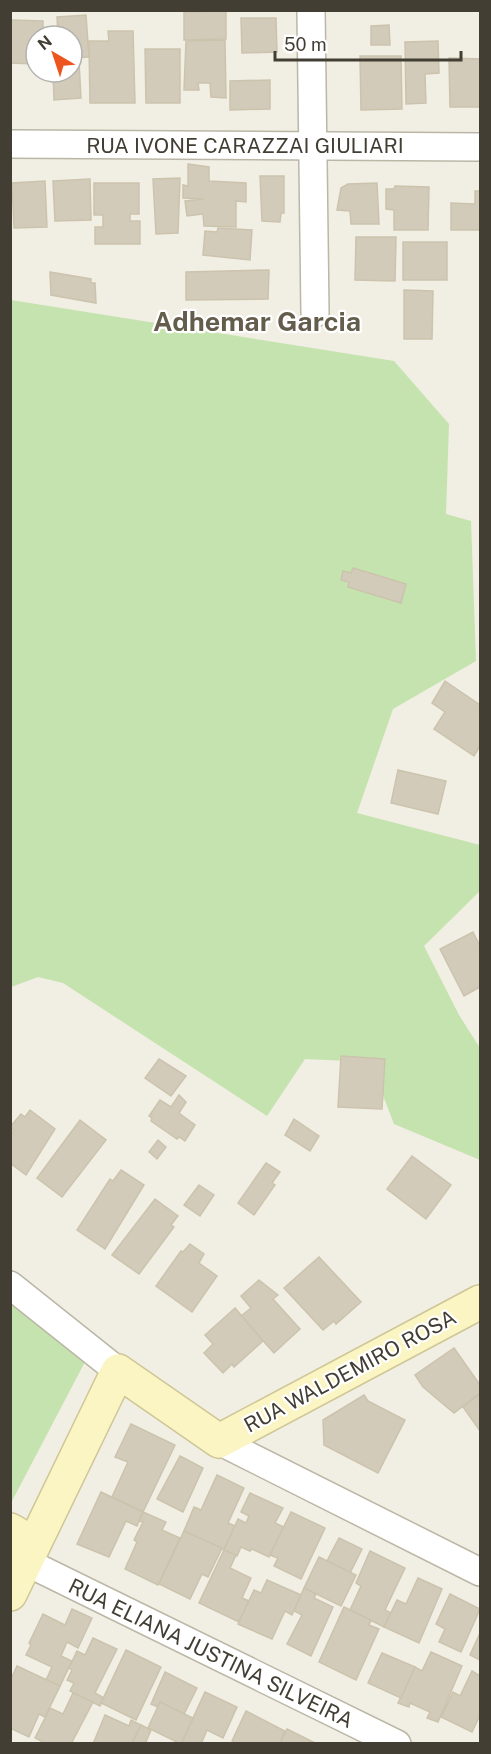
<svg xmlns="http://www.w3.org/2000/svg" width="491" height="1754" font-family="'Public Sans',sans-serif">
  <rect width="100%" height="100%" fill="#f1eee3"/>
  <g fill="#c5e3ae">
    <polygon points="11,300 394,361 449,424 446,514 471,521 476,661 393,709 357,813 480,845 480,891 424,946 459,1015 480,1048 480,1160 394,1124 370,1062 305,1059 267,1116 63,983 38,977 11,987"/>
    <polygon points="10,1301 86,1360 12,1501 10,1498"/>
  </g>
  <g fill="#d2cbba" stroke="#ccc3ad" stroke-width="1.5">
    <polygon points="226,11 226,39 184,40 184,12"/>
    <polygon points="86,15 89,57 72,58 72,36 58,36 57,17"/>
    <polygon points="241,18 276,18 277,52 242,53"/>
    <polygon points="10,20 43,21 43,36 36,36 36,64 10,63"/>
    <polygon points="389,25 390,45 371,45 371,26"/>
    <polygon points="108,31 133,31 135,103 90,103 89,41 109,41"/>
    <polygon points="225,40 226,98 211,97 210,83 198,83 199,90 184,90 186,41"/>
    <polygon points="438,41 439,73 425,74 426,103 406,104 405,42"/>
    <polygon points="145,49 180,49 180,103 146,103"/>
    <polygon points="360,56 401,56 402,109 361,110"/>
    <polygon points="449,58 480,59 480,107 450,107"/>
    <polygon points="72,62 79,62 81,98 54,100 53,72 72,72"/>
    <polygon points="270,80 270,109 230,110 230,81"/>
    <polygon points="188,164 209,167 209,181 246,183 246,202 236,201 236,227 204,226 203,214 187,216 185,201 204,199 183,198 183,185 188,186"/>
    <polygon points="260,176 284,176 284,213 281,213 280,222 262,221"/>
    <polygon points="180,178 178,233 156,234 153,179"/>
    <polygon points="90,179 91,220 55,221 53,181"/>
    <polygon points="45,181 47,227 14,228 12,183"/>
    <polygon points="94,183 139,183 139,214 130,214 130,221 140,221 140,244 95,244 95,227 103,227 103,215 94,215"/>
    <polygon points="377,183 379,224 351,224 350,211 337,210 341,188 348,184"/>
    <polygon points="395,186 429,187 428,230 394,230 394,210 386,209 386,189 394,189"/>
    <polygon points="475,191 480,191 480,230 451,230 451,203 475,204"/>
    <polygon points="218,228 252,230 250,260 203,255 205,231 217,232"/>
    <polygon points="356,237 396,237 395,281 355,280"/>
    <rect x="403" y="242" width="44" height="38"/>
    <polygon points="269,270 268,299 186,300 186,272"/>
    <polygon points="50,272 91,279 91,283 95,283 96,303 51,295"/>
    <polygon points="404,290 433,291 432,339 404,339"/>
    <polygon points="353,568 406,584 401,603 348,587 349,582 341,580 343,571 351,573"/>
    <polygon points="445,681 480,705 480,746 474,756 434,729 445,712 432,703"/>
    <polygon points="398,770 446,781 438,814 391,803"/>
    <polygon points="473,932 480,946 480,987 464,996 440,949"/>
    <polygon points="341,1056 385,1059 382,1109 338,1107"/>
    <polygon points="159,1059 186,1076 171,1096 145,1078"/>
    <polygon points="179,1095 186,1102 179,1113 195,1125 185,1141 179,1137 177,1139 151,1121 152,1118 149,1116 160,1100 171,1107"/>
    <polygon points="30,1110 55,1129 26,1175 10,1163 10,1135 14,1131 10,1127 21,1114 25,1117"/>
    <polygon points="294,1119 319,1136 310,1151 285,1135"/>
    <polygon points="80,1120 106,1140 62,1197 37,1178"/>
    <polygon points="158,1140 166,1147 157,1159 149,1152"/>
    <polygon points="412,1156 451,1185 426,1219 387,1189"/>
    <polygon points="266,1163 280,1172 272,1183 275,1185 254,1215 238,1203"/>
    <polygon points="121,1170 144,1185 105,1249 77,1230 110,1179 113,1181"/>
    <polygon points="199,1185 214,1195 200,1216 184,1205"/>
    <polygon points="155,1199 178,1216 171,1225 174,1227 139,1274 112,1255"/>
    <polygon points="190,1244 204,1254 199,1263 217,1276 192,1312 156,1286 181,1251 183,1252"/>
    <polygon points="319,1257 361,1302 336,1324 334,1321 323,1330 284,1288"/>
    <polygon points="259,1280 278,1295 273,1299 300,1329 274,1353 241,1316 251,1308 241,1296"/>
    <polygon points="235,1308 263,1341 234,1367 232,1364 223,1373 204,1353 213,1344 205,1335"/>
    <polygon points="454,1348 480,1385 480,1393 454,1413 423,1387 415,1375"/>
    <polygon points="480,1394 480,1431 463,1407"/>
    <polygon points="364,1395 368,1401 405,1420 378,1473 324,1445 323,1420"/>
    <polygon points="131,1424 175,1445 143,1512 112,1497 128,1462 115,1457"/>
    <polygon points="180,1456 203,1468 183,1512 157,1499"/>
    <polygon points="217,1475 244,1488 228,1523 235,1526 224,1550 184,1531 194,1507 201,1510"/>
    <polygon points="101,1492 143,1512 137,1526 126,1521 109,1557 77,1544"/>
    <polygon points="250,1493 283,1508 275,1523 284,1527 269,1557 252,1549 250,1551 241,1547 237,1556 224,1550 238,1519 246,1523 249,1516 241,1512"/>
    <polygon points="143,1512 166,1522 162,1530 180,1538 158,1585 125,1569 137,1542 134,1540 143,1522 139,1521"/>
    <polygon points="291,1512 325,1528 301,1579 274,1566 278,1558 270,1555"/>
    <polygon points="184,1531 222,1548 208,1577 202,1574 190,1599 159,1584"/>
    <polygon points="339,1538 362,1549 350,1573 327,1561"/>
    <polygon points="224,1550 236,1555 230,1568 251,1578 242,1598 249,1601 239,1622 199,1603"/>
    <polygon points="370,1551 405,1568 385,1610 391,1613 384,1627 350,1610 361,1586 356,1583"/>
    <polygon points="319,1557 356,1575 341,1606 304,1588"/>
    <polygon points="418,1578 442,1589 419,1643 384,1627 397,1600 406,1604"/>
    <polygon points="267,1580 301,1595 292,1615 285,1611 272,1639 238,1624 254,1590 261,1593"/>
    <polygon points="304,1588 316,1594 314,1598 333,1607 311,1656 287,1644 302,1615 294,1611"/>
    <polygon points="450,1594 480,1609 461,1652 439,1642 445,1629 436,1624"/>
    <polygon points="344,1607 371,1620 369,1625 379,1629 356,1680 319,1662"/>
    <polygon points="72,1609 92,1618 78,1648 67,1642 61,1656 72,1661 60,1686 46,1680 52,1667 26,1655 31,1645 29,1643 43,1614 65,1625"/>
    <polygon points="480,1633 480,1660 470,1655"/>
    <polygon points="93,1638 117,1649 95,1693 104,1698 100,1706 70,1691 74,1683 67,1680 72,1670 69,1668 77,1651 85,1655"/>
    <polygon points="126,1650 161,1667 136,1720 101,1703"/>
    <polygon points="431,1652 462,1666 438,1722 427,1718 430,1712 410,1703 409,1707 398,1703 415,1667 422,1671"/>
    <polygon points="382,1653 415,1667 401,1698 368,1683"/>
    <polygon points="17,1666 60,1686 45,1717 39,1714 29,1737 10,1728 10,1681"/>
    <polygon points="472,1671 480,1676 480,1715 472,1732 441,1717 453,1692 460,1696"/>
    <polygon points="165,1672 197,1688 184,1714 160,1702 158,1707 151,1704"/>
    <polygon points="205,1692 237,1707 223,1738 207,1730 201,1744 181,1744"/>
    <polygon points="73,1693 93,1702 71,1744 47,1744 35,1738 50,1708 63,1714"/>
    <polygon points="160,1702 193,1718 181,1744 148,1728"/>
    <polygon points="246,1711 285,1731 280,1744 237,1744 232,1741"/>
    <polygon points="105,1715 129,1726 131,1720 141,1725 132,1744 93,1744"/>
    <polygon points="141,1725 151,1730 145,1744 132,1744"/>
    <polygon points="287,1729 317,1744 280,1744"/>
  </g>
  <g fill="none" stroke-linecap="round" stroke-linejoin="round">
    <defs>
      <g id="street">
        <polyline points="311,10 315,313"/>
        <polyline points="10,144 480,147"/>
        <polyline points="10,1285 118,1371"/>
        <polyline points="219,1441 480,1572"/>
        <polyline points="26,1562 397,1744"/>
      </g>
      <g id="secondary">
        <path d="M10 1530C27 1538 32 1555 20 1570"/>
        <polyline points="10,1594 118,1371 219,1441 480,1302"/>
      </g>
    </defs>
    <use href="#street" stroke="#bbb7a7" stroke-width="30"/>
    <use href="#secondary" stroke="#cfc696" stroke-width="36"/>
    <use href="#street" stroke="#fff" stroke-width="27"/>
    <use href="#secondary" stroke="#fbf4c3" stroke-width="33"/>
  </g>
  <g text-anchor="middle" dominant-baseline="central" stroke-width="4.5" stroke-linejoin="round" paint-order="stroke">
    <g font-size="21" fill="#423e34" stroke="#fff">
      <text x="245" y="145">RUA IVONE CARAZZAI GIULIARI</text>
      <text transform="translate(350 1371) rotate(-28)">RUA WALDEMIRO ROSA</text>
      <text transform="translate(211 1653) rotate(26)">RUA ELIANA JUSTINA SILVEIRA</text>
    </g>
    <g font-size="27" font-weight="bold" fill="#645d4c" stroke="#fff">
      <text x="257" y="321">Adhemar Garcia</text>
    </g>
  </g>
  <rect width="491" height="1754" fill="none" stroke="#423e34" stroke-width="24"/>
  <g transform="translate(54 54) rotate(321)"><circle r="28" fill="#ffffff" stroke="#b3b2ae" stroke-width="1.5"/>
  <path d="M0-4.5L10 22L0 15L-10 22Z" fill="#ee541d"/>
  <text y="-9" font-size="16" font-weight="bold" text-anchor="middle" fill="#423e34">N</text>
  </g>
  <path d="M275 51v9h186v-9" fill="none" stroke="#423e34" stroke-width="3"/>
  <text x="284" y="51" font-size="18" fill="#423e34" stroke="#ffffff" stroke-width="4.5" paint-order="stroke">50 m</text>
</svg>
